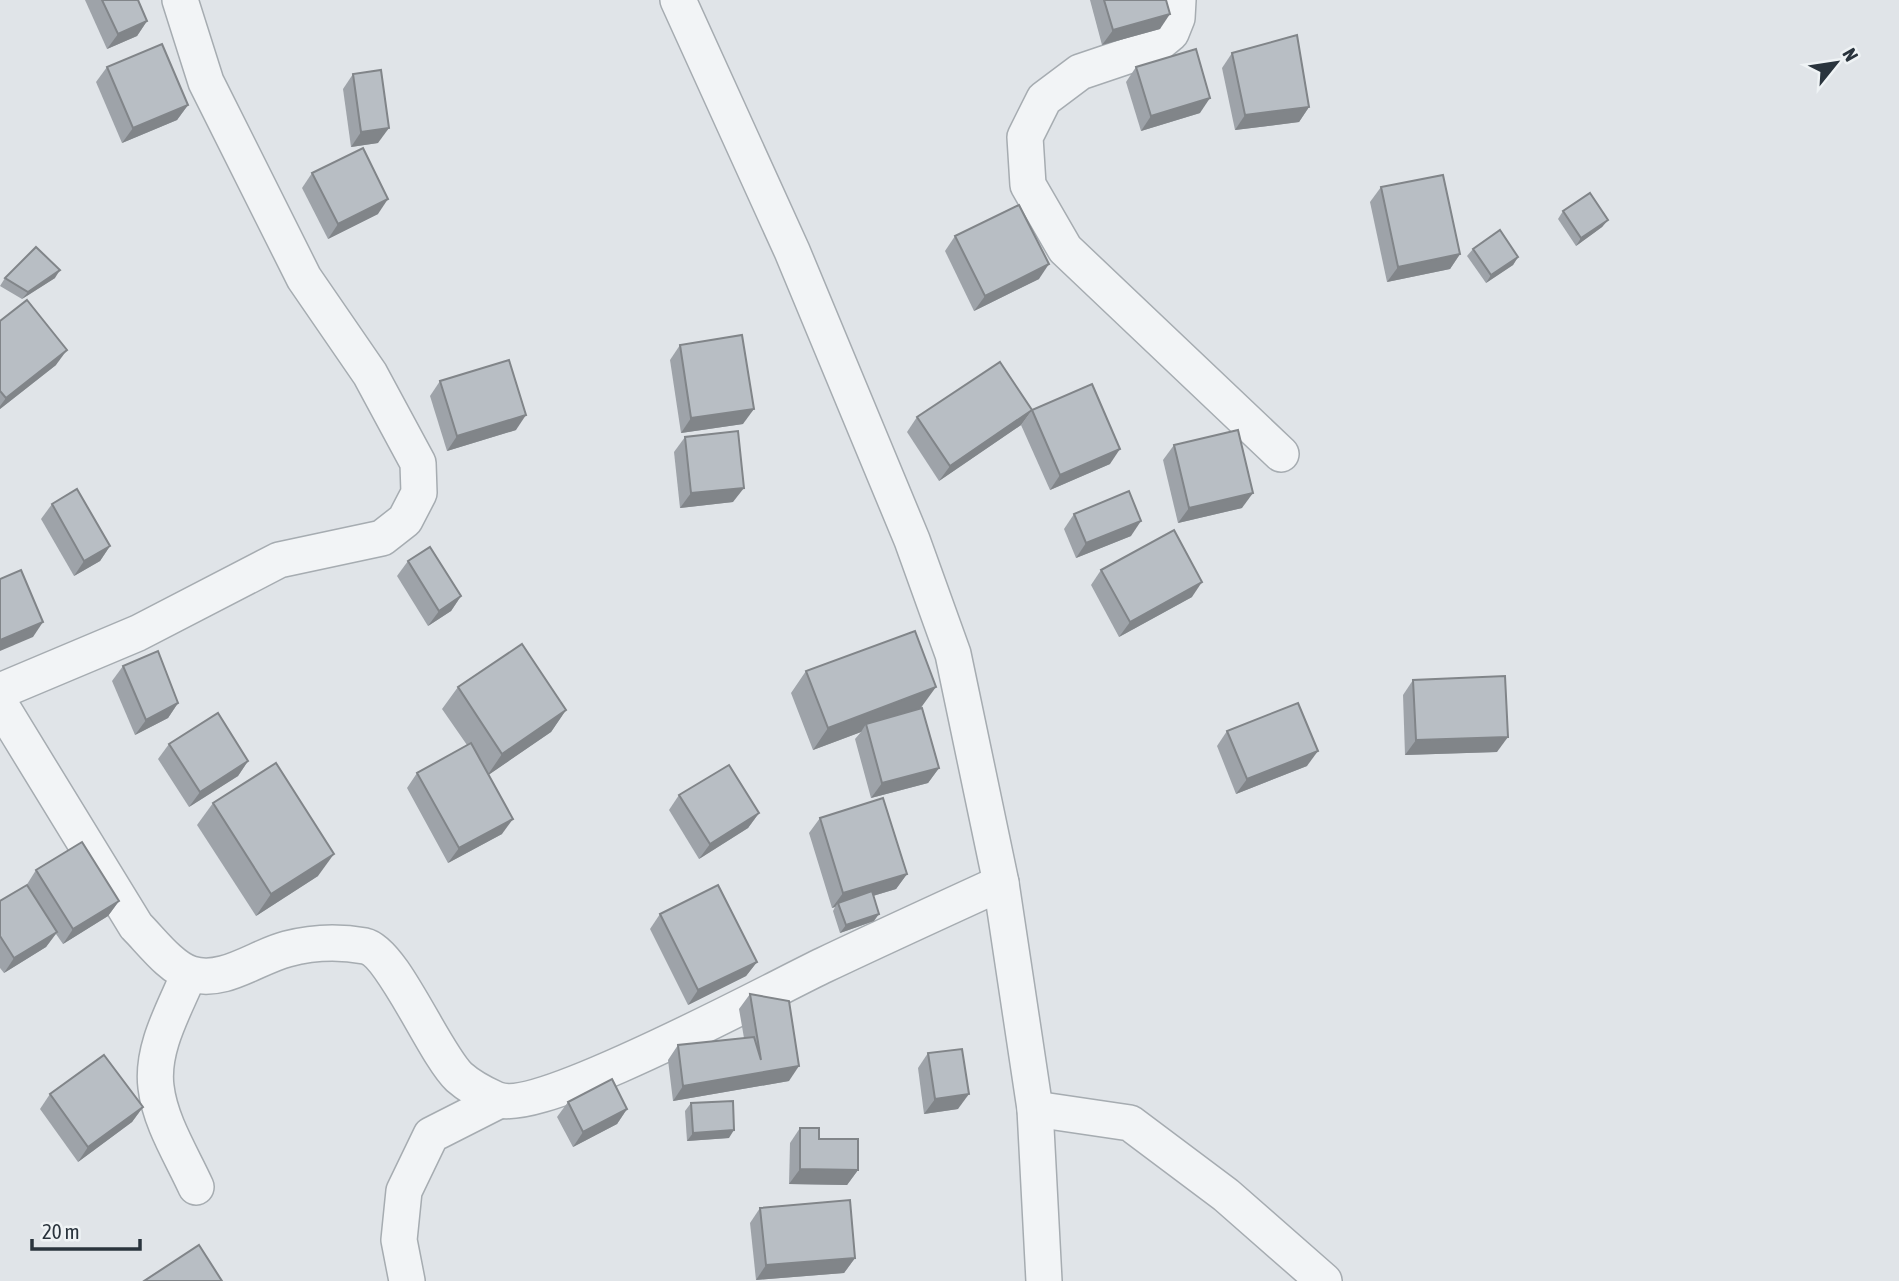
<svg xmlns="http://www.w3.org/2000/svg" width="1899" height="1281" font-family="'Asap Condensed',sans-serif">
  <rect width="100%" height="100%" fill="#e0e4e8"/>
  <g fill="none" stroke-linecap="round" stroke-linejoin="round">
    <defs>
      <g id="minor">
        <polyline points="678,0 792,251 912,540 953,654 1001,883 1035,1109 1044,1281"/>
        <polyline points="1178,0 1177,18 1171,33 1154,47 1080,72 1044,99 1025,137 1028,185 1065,249 1281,454"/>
        <polyline points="0,691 138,633 279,560 382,538 405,520 419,493 418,463 370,374 304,278 206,82 180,0"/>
        <path d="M0 704 136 926C151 941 171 968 191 974 224 984 256 957 287 949 313 942 338 941 365 946 393 952 434 1053 459 1077 468 1085 484 1094 495 1099 538 1118 773 989 824 965 883 937 942 910 1001 883"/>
        <path d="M189 974C175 1008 151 1048 156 1087 160 1122 182 1156 196 1187"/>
        <polyline points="1035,1109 1130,1123 1226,1195 1324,1281"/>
        <polyline points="407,1281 399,1240 404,1191 431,1135 498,1101"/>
      </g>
    </defs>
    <use href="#minor" stroke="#a6acb1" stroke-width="38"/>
    <use href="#minor" stroke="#f2f4f6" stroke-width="35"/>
  </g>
  <g fill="#9ea3a9">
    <polygon points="85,0 138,0 147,21 137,36 107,49"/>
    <polygon points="1090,0 1166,0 1160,29 1102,45"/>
    <polygon points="1232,53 1309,107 1299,122 1235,130 1222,68"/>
    <polygon points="107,67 188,105 177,120 122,143 96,82"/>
    <polygon points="1136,67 1200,113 1141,131 1126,82"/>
    <polygon points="353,74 378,143 351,147 343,89"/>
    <polygon points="312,173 378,214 328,239 302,188"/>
    <polygon points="1381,187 1460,254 1450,269 1387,282 1370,202"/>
    <polygon points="1563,211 1608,220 1602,227 1576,246 1558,219"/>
    <polygon points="955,236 1039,279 974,311 945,251"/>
    <polygon points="1473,249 1518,257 1513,265 1486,283 1467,256"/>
    <polygon points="5,278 55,278 22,299 0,286"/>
    <polygon points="0,321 56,365 0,409"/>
    <polygon points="680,345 743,424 681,433 670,360"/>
    <polygon points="440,381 516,430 447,451 430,396"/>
    <polygon points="1032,410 1021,425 939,481 907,432 917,417"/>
    <polygon points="1032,410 1110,464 1050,490 1021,425"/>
    <polygon points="685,437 733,502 680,508 674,452"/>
    <polygon points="1174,445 1242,508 1178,523 1163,460"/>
    <polygon points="52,504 110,546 100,561 74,576 41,519"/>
    <polygon points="1074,514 1131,536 1076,558 1064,529"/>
    <polygon points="408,561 461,596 451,611 428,626 397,576"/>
    <polygon points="1101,570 1192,597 1119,637 1091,585"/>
    <polygon points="123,666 178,703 168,718 135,735 112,681"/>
    <polygon points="806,671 921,709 939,768 928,783 871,798 855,739 861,732 813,750 791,693"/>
    <polygon points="1413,680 1497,752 1405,755 1403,695"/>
    <polygon points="458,687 566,710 551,732 488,775 502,834 448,863 407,788 417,773 467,745 442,709"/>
    <polygon points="1227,731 1307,766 1236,794 1217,746"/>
    <polygon points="169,744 248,761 238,776 189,807 158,759"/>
    <polygon points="679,795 759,813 748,828 699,859 669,810"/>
    <polygon points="213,803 318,876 256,916 197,825"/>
    <polygon points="820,818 907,874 896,889 873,896 874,921 840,933 833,911 835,907 832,908 809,833"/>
    <polygon points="36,870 119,901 108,916 63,944 56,934 46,947 4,973 0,968 0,901 26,886"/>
    <polygon points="660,914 757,962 746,976 688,1005 650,929"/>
    <polygon points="750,994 789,1081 673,1101 668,1060 678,1045 744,1038 739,1009"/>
    <polygon points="928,1053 958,1109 924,1114 918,1068"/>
    <polygon points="50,1094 143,1107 132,1122 78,1162 40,1109"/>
    <polygon points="568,1102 627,1109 617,1124 573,1147 557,1117"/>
    <polygon points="691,1103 729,1138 687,1141 685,1111"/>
    <polygon points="800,1128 819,1139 858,1170 847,1185 789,1184 790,1143"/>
    <polygon points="760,1208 855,1258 844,1273 756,1280 750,1223"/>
  </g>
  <g fill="#818589">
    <polygon points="1170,14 1160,29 1102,45 1113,30"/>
    <polygon points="147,21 137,36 107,49 118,34"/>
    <polygon points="1210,98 1200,113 1141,131 1151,116"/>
    <polygon points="188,105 177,120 122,143 133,128"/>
    <polygon points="1309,107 1299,122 1235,130 1245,115"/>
    <polygon points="389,128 378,143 351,147 361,132"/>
    <polygon points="388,199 378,214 328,239 338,224"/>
    <polygon points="1608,220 1602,227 1576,246 1581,238"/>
    <polygon points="1460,254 1450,269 1387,282 1398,267"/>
    <polygon points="1518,257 1513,265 1486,283 1491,275"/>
    <polygon points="1049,264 1039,279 974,311 985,296"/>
    <polygon points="60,270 55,278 22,299 28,292"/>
    <polygon points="67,350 56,365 0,409 0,406 6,398"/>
    <polygon points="754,409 743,424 681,433 691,418"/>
    <polygon points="1032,410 1021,425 939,481 950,466"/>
    <polygon points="526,415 516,430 447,451 457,436"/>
    <polygon points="1120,449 1110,464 1050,490 1060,475"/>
    <polygon points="744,488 733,502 680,508 691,493"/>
    <polygon points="1253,493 1242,508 1178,523 1189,508"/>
    <polygon points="1141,521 1131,536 1076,558 1086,543"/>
    <polygon points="110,546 100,561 74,576 84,561"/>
    <polygon points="1202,582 1192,597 1119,637 1130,622"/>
    <polygon points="461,596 451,611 428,626 439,611"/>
    <polygon points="43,622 33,637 0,651 0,640"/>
    <polygon points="936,687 920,709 866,724 861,732 813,750 828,728"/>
    <polygon points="178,703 168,718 135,735 146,720"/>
    <polygon points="566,710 551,732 487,776 502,754"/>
    <polygon points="1508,737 1497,752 1405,755 1416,740"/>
    <polygon points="1318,751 1307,766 1236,794 1247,779"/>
    <polygon points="248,761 238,776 189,807 200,792"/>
    <polygon points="939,768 928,783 871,798 882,783"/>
    <polygon points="759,813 748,828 699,859 710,844"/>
    <polygon points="513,819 502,834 448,863 459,848"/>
    <polygon points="334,854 318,876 256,916 271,894"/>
    <polygon points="907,874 896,889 839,906 838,903 835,907 832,908 843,893"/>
    <polygon points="119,901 108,916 63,944 73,929"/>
    <polygon points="879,914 874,921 840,933 846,925"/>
    <polygon points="57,932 46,947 4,973 14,958"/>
    <polygon points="757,962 746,976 688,1005 698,990"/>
    <polygon points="799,1066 789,1081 673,1101 683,1086"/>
    <polygon points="969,1094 958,1109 924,1114 935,1099"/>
    <polygon points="143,1107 132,1122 78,1162 88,1147"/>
    <polygon points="627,1109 617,1124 573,1147 583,1132"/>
    <polygon points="734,1130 729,1138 687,1141 693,1133"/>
    <polygon points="800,1169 858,1170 847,1185 789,1184"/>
    <polygon points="855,1258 844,1273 756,1280 766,1265"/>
  </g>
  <g fill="#b8bec4" stroke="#818589" stroke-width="2">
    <polygon points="102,0 138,0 147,21 118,34"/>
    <polygon points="1104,0 1166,0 1170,14 1113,30"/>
    <polygon points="1297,35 1309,107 1245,115 1232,53"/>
    <polygon points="162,44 188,105 133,128 107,67"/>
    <polygon points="1196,49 1210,98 1151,116 1136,67"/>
    <polygon points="381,70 389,128 361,132 353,74"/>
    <polygon points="363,148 388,199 338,224 312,173"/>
    <polygon points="1443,175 1460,254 1398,267 1381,187"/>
    <polygon points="1590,193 1608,220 1581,238 1563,211"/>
    <polygon points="1019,205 1049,264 985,296 955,236"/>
    <polygon points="1500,230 1518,257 1491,275 1473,249"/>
    <polygon points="36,247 60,270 28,292 5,278"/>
    <polygon points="27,300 67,350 6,398 0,391 0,321"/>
    <polygon points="742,335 754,409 691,418 680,345"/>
    <polygon points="509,360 526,415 457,436 440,381"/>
    <polygon points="1000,362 1032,410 950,466 917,417"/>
    <polygon points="1092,384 1120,449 1060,475 1032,410"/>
    <polygon points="1238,430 1253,493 1189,508 1174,445"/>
    <polygon points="738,431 744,488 691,493 685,437"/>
    <polygon points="77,489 110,546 84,561 52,504"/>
    <polygon points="1129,491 1141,521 1086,543 1074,514"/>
    <polygon points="1174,530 1202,582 1130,622 1101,570"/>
    <polygon points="430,547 461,596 439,611 408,561"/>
    <polygon points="21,570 43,622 0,640 0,579"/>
    <polygon points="915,631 936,687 828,728 806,671"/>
    <polygon points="522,644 566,710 502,754 458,687"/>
    <polygon points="158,651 178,703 146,720 123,666"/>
    <polygon points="1505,676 1508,737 1416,740 1413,680"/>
    <polygon points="1298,703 1318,751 1247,779 1227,731"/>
    <polygon points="922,708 939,768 882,783 866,724"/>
    <polygon points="218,713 248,761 200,792 169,744"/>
    <polygon points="471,743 513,819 459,848 417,773"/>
    <polygon points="276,763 334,854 271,894 213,803"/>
    <polygon points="729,765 759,813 710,844 679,795"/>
    <polygon points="883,798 907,874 843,893 820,818"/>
    <polygon points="82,842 119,901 73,929 36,870"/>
    <polygon points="27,885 57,932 14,958 0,936 0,901"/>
    <polygon points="718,885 757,962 698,990 660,914"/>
    <polygon points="872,891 879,914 846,925 838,903"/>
    <polygon points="750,994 789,1001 799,1066 683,1086 678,1045 754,1037 761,1060"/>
    <polygon points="962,1049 969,1094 935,1099 928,1053"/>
    <polygon points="104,1055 143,1107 88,1147 50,1094"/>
    <polygon points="612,1079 627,1109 583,1132 568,1102"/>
    <polygon points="733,1101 734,1130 693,1133 691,1103"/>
    <polygon points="800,1128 819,1128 819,1139 858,1139 858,1170 800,1169"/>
    <polygon points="850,1200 855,1258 766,1265 760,1208"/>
    <polygon points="199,1245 222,1281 144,1281"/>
  </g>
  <g transform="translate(1836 63) rotate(60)" stroke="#eff3f5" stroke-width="5" paint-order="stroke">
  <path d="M0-5L12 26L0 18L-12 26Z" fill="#2a343d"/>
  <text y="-10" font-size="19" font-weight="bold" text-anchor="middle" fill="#2a343d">N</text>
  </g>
  <path d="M32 1239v10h108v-10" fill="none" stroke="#2a343d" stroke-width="3.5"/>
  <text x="42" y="1239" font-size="21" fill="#2a343d" stroke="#eff3f5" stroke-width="5" paint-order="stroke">20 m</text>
</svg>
